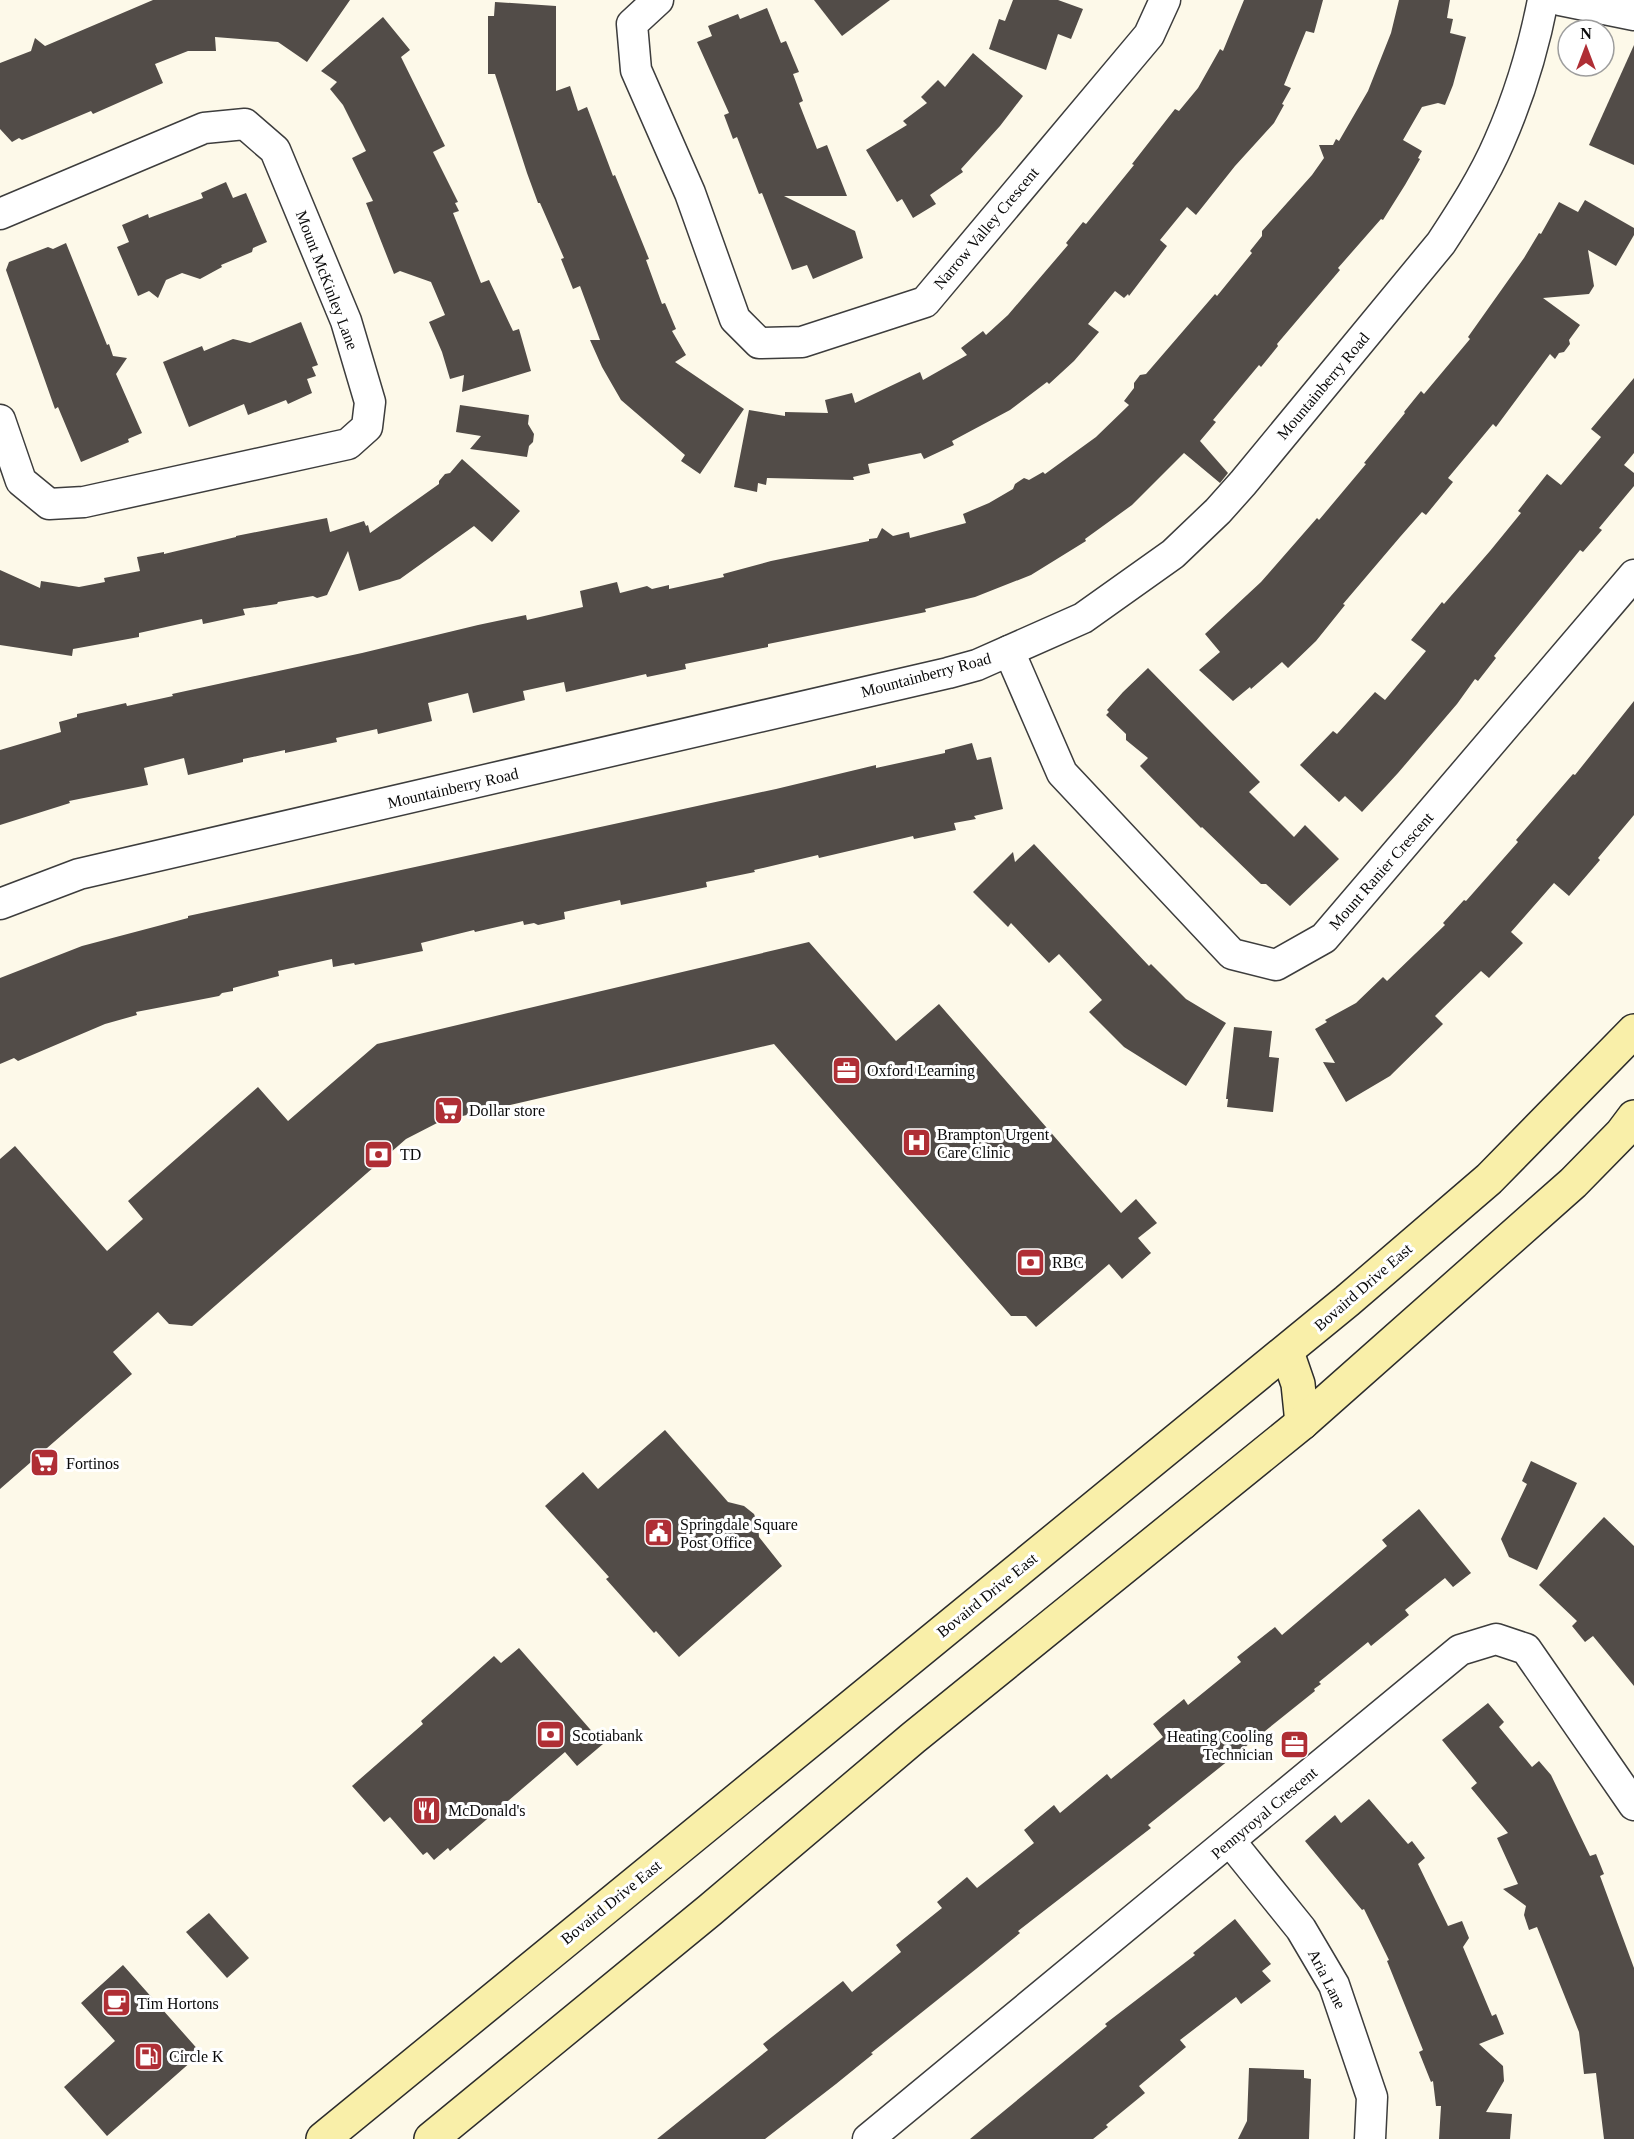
<svg xmlns="http://www.w3.org/2000/svg" width="1634" height="2139" font-family="Georgia,serif">
  <rect width="100%" height="100%" fill="#fdf9e9"/>
  <g fill="#524c48">
    <polygon points="153,0 350,0 307,62 278,42 215,37 216,51 188,51 155,64 163,83 93,114 91,111 22,140 19,138 12,142 0,129 0,63 31,51 35,38 45,46"/>
    <polygon points="814,0 890,0 842,36"/>
    <polygon points="1013,0 1058,0 1083,9 1071,39 1058,34 1046,70 989,49 999,19 1005,21"/>
    <polygon points="1244,0 1323,0 1314,33 1306,31 1284,85 1291,88 1282,104 1284,105 1274,123 1235,166 1196,215 1187,207 1160,240 1167,246 1129,296 1128,294 1124,298 1115,291 1088,324 1099,332 1074,361 1049,384 1047,382 1010,410 952,441 954,445 924,459 921,453 868,464 870,473 853,477 854,480 767,478 766,485 758,483 757,492 734,487 749,410 785,416 785,412 828,413 825,400 852,393 855,403 920,372 923,380 967,355 961,348 983,331 986,335 1008,315 1068,245 1066,243 1083,222 1086,224 1134,165 1132,164 1175,109 1179,111 1198,88 1220,49 1223,51"/>
    <polygon points="1399,0 1450,0 1447,18 1453,19 1450,33 1466,37 1453,85 1445,105 1438,103 1422,107 1403,140 1422,151 1418,158 1420,159 1405,185 1383,220 1381,219 1338,268 1340,270 1277,344 1278,346 1261,367 1259,365 1213,420 1216,422 1200,441 1228,473 1220,483 1184,453 1132,505 1085,539 1086,541 1031,575 975,597 925,609 926,612 768,644 768,647 685,664 686,669 647,677 646,674 566,692 564,682 523,691 525,700 473,713 468,693 428,703 432,721 378,734 377,729 336,738 337,742 285,753 285,750 243,759 243,762 188,775 184,758 144,768 148,785 69,801 70,803 0,825 0,750 61,732 59,722 77,717 77,714 126,703 127,706 173,696 172,694 362,653 478,625 526,615 527,620 583,607 580,591 617,582 620,593 647,586 652,589 669,585 669,589 724,577 723,574 771,561 869,541 869,539 877,538 882,528 893,536 909,532 910,538 966,523 963,514 989,503 1013,489 1015,484 1024,478 1029,480 1043,472 1045,474 1096,437 1129,405 1124,401 1134,388 1134,383 1140,375 1146,374 1215,294 1217,296 1252,253 1250,251 1262,236 1262,231 1312,175 1324,158 1319,145 1333,145 1336,139 1339,141 1368,91 1391,33"/>
    <polygon points="495,2 556,6 556,91 570,86 578,111 587,107 613,176 615,175 649,259 646,260 662,304 665,303 676,329 672,331 686,355 675,362 744,409 700,474 681,461 685,455 621,400 602,367 590,340 600,340 580,286 573,289 561,259 564,258 540,203 538,203 527,173 495,74 488,74 488,16 494,16"/>
    <polygon points="767,8 781,43 786,41 799,72 793,74 803,101 799,103 817,149 827,145 847,196 784,196 855,231 863,258 813,279 807,265 792,270 762,193 759,194 737,137 733,139 724,115 729,113 697,42 712,36 708,26 738,14 740,19"/>
    <polygon points="383,17 410,50 401,57 445,146 433,152 458,202 455,203 459,211 453,213 481,283 489,280 513,331 519,329 531,371 462,392 464,375 450,379 442,352 429,322 445,315 431,282 400,271 394,274 366,203 373,201 352,158 366,151 343,105 330,89 337,82 321,71"/>
    <polygon points="1634,45 1634,165 1589,145"/>
    <polygon points="973,53 1023,96 1000,126 961,169 963,172 930,195 936,204 913,218 902,199 897,202 866,150 907,125 903,121 927,103 921,97 938,80 945,87"/>
    <polygon points="226,182 233,198 246,193 267,242 253,248 252,252 221,265 222,267 200,279 182,273 166,280 158,298 149,291 138,296 117,247 129,242 122,225 148,214 149,218 203,198 201,193"/>
    <polygon points="1585,200 1634,228 1634,235 1616,266 1588,250 1594,286 1589,294 1543,298 1580,325 1569,340 1570,344 1564,352 1559,353 1555,359 1550,354 1496,427 1493,424 1448,478 1453,482 1426,515 1422,512 1400,537 1343,604 1345,605 1316,641 1288,668 1282,662 1251,689 1250,687 1233,701 1199,670 1220,652 1205,634 1261,582 1317,518 1319,520 1366,464 1364,463 1405,413 1404,412 1421,391 1424,394 1470,339 1468,337 1524,258 1539,233 1541,234 1559,202 1578,212"/>
    <polygon points="66,243 107,345 109,344 113,356 127,358 116,374 142,433 128,439 129,442 81,462 58,407 55,409 6,270 9,262 48,247 53,249"/>
    <polygon points="301,322 318,365 312,367 316,376 307,379 312,393 288,404 286,400 248,415 244,404 189,427 163,362 202,346 204,351 233,339 250,343"/>
    <polygon points="1634,378 1634,453 1624,465 1634,473 1634,486 1599,528 1602,530 1583,552 1580,550 1494,656 1496,658 1478,681 1475,679 1457,704 1398,773 1362,812 1345,796 1339,802 1300,765 1333,731 1337,734 1375,692 1385,700 1426,651 1411,640 1442,602 1444,604 1490,551 1521,513 1518,511 1547,474 1561,485 1601,437 1591,429"/>
    <polygon points="460,405 529,415 528,424 534,434 533,442 529,446 527,457 470,449 481,436 456,432"/>
    <polygon points="462,459 520,511 492,542 474,526 400,579 359,591 348,551 327,595 317,598 313,596 278,602 277,604 243,609 245,615 203,624 202,619 139,633 139,637 73,649 72,656 0,645 0,570 40,588 41,581 79,587 105,582 104,578 140,571 137,557 164,552 164,554 236,537 236,536 327,518 330,532 364,521 366,526 368,525 370,533 439,484 439,481 445,474 450,473"/>
    <polygon points="1148,668 1260,782 1249,792 1294,837 1305,825 1339,859 1290,906 1266,884 1261,884 1202,827 1201,828 1140,766 1148,758 1126,740 1126,734 1106,715 1109,712 1107,710 1123,692"/>
    <polygon points="1634,701 1634,815 1598,858 1600,860 1569,896 1554,883 1511,932 1523,943 1489,978 1481,971 1435,1016 1443,1024 1390,1076 1346,1102 1323,1062 1335,1063 1315,1029 1327,1022 1325,1020 1356,1003 1383,977 1387,981 1445,925 1443,923 1464,900 1466,901 1518,842 1516,840 1573,774 1575,775"/>
    <polygon points="972,743 977,760 991,757 1003,809 974,816 976,819 954,823 956,830 914,839 913,836 819,858 818,855 754,870 755,872 706,882 707,887 621,905 620,900 564,912 565,919 538,925 534,923 524,925 523,921 475,932 474,930 421,943 423,951 355,965 354,963 333,967 332,959 278,971 279,976 233,988 233,991 222,993 219,996 136,1012 137,1015 105,1024 18,1061 14,1058 0,1064 0,978 82,946 188,918 188,916 776,789 876,765 876,768 945,753 945,750"/>
    <polygon points="1034,844 1149,966 1151,964 1186,999 1226,1023 1186,1086 1124,1047 1089,1012 1102,1000 1059,954 1049,963 1011,923 1008,927 973,892 1013,852 1015,862"/>
    <polygon points="809,942 896,1041 939,1004 1121,1213 1136,1199 1157,1223 1138,1238 1151,1253 1122,1279 1109,1264 1036,1327 1026,1316 1011,1316 774,1044 441,1121 406,1139 192,1326 169,1324 158,1312 113,1352 132,1374 0,1489 0,1159 15,1146 107,1251 143,1219 128,1201 258,1087 288,1121 377,1044"/>
    <polygon points="1234,1027 1272,1031 1269,1057 1279,1058 1273,1112 1227,1107 1228,1099 1226,1099"/>
    <polygon points="665,1430 728,1502 744,1506 754,1514 758,1524 759,1537 782,1566 679,1657 656,1631 654,1633 606,1579 609,1577 545,1506 583,1472 598,1489"/>
    <polygon points="1531,1461 1577,1483 1537,1570 1509,1557 1501,1539 1527,1484 1522,1481"/>
    <polygon points="1419,1509 1471,1573 1453,1587 1445,1578 1405,1610 1409,1615 1371,1646 1368,1642 1319,1682 1321,1684 1314,1689 1315,1691 1148,1825 1151,1828 1018,1931 1020,1933 976,1969 871,2053 873,2054 836,2084 765,2139 657,2139 768,2050 763,2044 843,1981 852,1992 901,1952 896,1945 942,1908 937,1902 967,1877 977,1888 1034,1843 1024,1830 1054,1805 1060,1813 1107,1774 1111,1779 1163,1737 1153,1724 1184,1699 1188,1705 1241,1662 1237,1657 1275,1627 1282,1635 1387,1546 1382,1540"/>
    <polygon points="1604,1517 1634,1546 1634,1686 1593,1636 1585,1642 1572,1626 1577,1621 1539,1585"/>
    <polygon points="519,1648 603,1744 577,1766 565,1752 450,1851 448,1848 434,1860 427,1852 423,1855 390,1817 384,1822 352,1786 423,1724 421,1721 494,1656 501,1663"/>
    <polygon points="1488,1703 1504,1722 1499,1727 1532,1767 1539,1761 1551,1775 1590,1856 1596,1854 1604,1874 1600,1876 1634,1968 1634,2139 1604,2139 1596,2073 1584,2074 1579,2032 1537,1927 1529,1930 1524,1915 1526,1906 1503,1889 1518,1884 1497,1838 1508,1833 1471,1788 1477,1783 1442,1740"/>
    <polygon points="1369,1799 1408,1844 1412,1841 1425,1858 1418,1864 1448,1926 1462,1921 1469,1938 1463,1947 1492,2016 1496,2014 1504,2034 1479,2044 1503,2066 1504,2081 1486,2112 1512,2114 1510,2139 1439,2139 1441,2106 1436,2106 1433,2081 1431,2082 1419,2052 1423,2050 1387,1961 1389,1960 1364,1909 1362,1910 1305,1841 1335,1815 1341,1823"/>
    <polygon points="209,1913 249,1958 227,1978 186,1932"/>
    <polygon points="1235,1919 1271,1964 1262,1971 1271,1981 1241,2004 1236,1997 1180,2040 1186,2047 1139,2086 1145,2093 1106,2125 1108,2127 1093,2139 970,2139 1107,2026 1105,2024 1195,1955 1193,1953"/>
    <polygon points="123,1965 201,2053 107,2136 64,2087 115,2041 81,2003"/>
    <polygon points="1249,2068 1304,2070 1304,2078 1311,2079 1309,2139 1238,2139 1247,2121"/>
  </g>
  <g fill="none" stroke-linecap="round" stroke-linejoin="round">
    <defs>
      <g id="minor">
        <polyline points="658,0 632,24 636,70 690,193 735,319 759,343 802,342 925,302 1149,35 1165,0"/>
        <polyline points="1560,0 1634,15"/>
        <polyline points="0,214 204,128 245,124 275,150 346,321 370,402 367,427 348,444 84,502 49,504 21,481 0,420"/>
        <polyline points="1009,651 1062,773 1232,954 1276,965 1324,938 1634,575"/>
        <path d="M0 904 79 874 948 673 977 665 1083 618 1173 554 1218 511 1243 483 1441 243C1462 211 1484 177 1499 142 1518 99 1534 46 1543 0"/>
        <polyline points="1230,1841 1301,1929 1334,1985 1372,2097 1370,2139"/>
        <polyline points="868,2139 1460,1650 1496,1639 1526,1649 1634,1805"/>
      </g>
      <g id="secondary">
        <polyline points="1287,1352 1298,1384 1302,1423"/>
        <polyline points="323,2139 1347,1301 1489,1179 1634,1031"/>
        <polyline points="431,2139 710,1910 913,1738 1302,1423 1573,1183 1622,1133 1634,1117"/>
      </g>
    </defs>
    <use href="#minor" stroke="#3d3d3d" stroke-width="33"/>
    <use href="#secondary" stroke="#2c2c2c" stroke-width="36"/>
    <use href="#minor" stroke="#fff" stroke-width="30"/>
    <use href="#secondary" stroke="#f9efa9" stroke-width="33"/>
  </g>
  <defs>
    <symbol id="office-square" viewBox="-11 -11 22 22"><rect x="-9" y="-9" width="18" height="18" rx="4" fill="#af2e35" stroke="#fff"/><path d="M-6-3h4V-5.5h4V-3h4V5H-6ZM-1-4.5V-3h2v-1.5ZM-6 0V1H6V0Z" fill="#fff"/></symbol>
    <symbol id="supermarket-square" viewBox="-11 -11 22 22"><rect x="-9" y="-9" width="18" height="18" rx="4" fill="#af2e35" stroke="#fff"/><path d="M-6-5.5h2.5l.6 2H6L4.5 2H-2.5L-4.4-4H-6ZM-1.5 3.2a1.3 1.3 0 1 0 .1 0ZM3 3.2a1.3 1.3 0 1 0 .1 0Z" fill="#fff"/></symbol>
    <symbol id="hospital-square" viewBox="-11 -11 22 22"><rect x="-9" y="-9" width="18" height="18" rx="4" fill="#af2e35" stroke="#fff"/><path d="M-5-5h3v3.5h4V-5h3V5h-3V1.5h-4V5h-3Z" fill="#fff"/></symbol>
    <symbol id="bank-square" viewBox="-11 -11 22 22"><rect x="-9" y="-9" width="18" height="18" rx="4" fill="#af2e35" stroke="#fff"/><path d="M-6-4H6V4H-6ZM0-2.3a2.3 2.3 0 1 0 0 4.6a2.3 2.3 0 1 0 0-4.6Z" fill="#fff"/></symbol>
    <symbol id="civic-square" viewBox="-11 -11 22 22"><rect x="-9" y="-9" width="18" height="18" rx="4" fill="#af2e35" stroke="#fff"/><path d="M-.6-6.5H3V-4.5H.6V-3L4-1V1h2V6H-6V1h2V-1L-.6-3ZM-1.2 2.5V6h2.4V2.5Z" fill="#fff"/></symbol>
    <symbol id="restaurant-square" viewBox="-11 -11 22 22"><rect x="-9" y="-9" width="18" height="18" rx="4" fill="#af2e35" stroke="#fff"/><path d="M-5-6h1v4h1v-4h1v4h1v-4h1v5L-1.5 .5V6h-2V.5L-5-1ZM5-6V6H3V1.5H1.5Q1.5-4 5-6Z" fill="#fff"/></symbol>
    <symbol id="cafe-square" viewBox="-11 -11 22 22"><rect x="-9" y="-9" width="18" height="18" rx="4" fill="#af2e35" stroke="#fff"/><path d="M-5.5-4.5H6V0H3Q3 3.5 0 3.5H-2.5Q-5.5 3.5-5.5 0ZM3-3.2v2h1.7v-2ZM-6 4.5H4V6H-6Z" fill="#fff"/></symbol>
    <symbol id="fuel-square" viewBox="-11 -11 22 22"><rect x="-9" y="-9" width="18" height="18" rx="4" fill="#af2e35" stroke="#fff"/><path d="M-5.5-6h7V0h2V4h1.3V-2.5L3-4.5l.8-.8L6-3V5H2.5V1h-1V6h-7ZM-4.2-4.7v3.2H.2V-4.7Z" fill="#fff"/></symbol>
  </defs>
  <g fill-rule="evenodd">
    <use href="#office-square" x="830" y="1054" width="33" height="33"/>
    <use href="#supermarket-square" x="432" y="1094" width="33" height="33"/>
    <use href="#hospital-square" x="900" y="1126" width="33" height="33"/>
    <use href="#bank-square" x="362" y="1138" width="33" height="33"/>
    <use href="#bank-square" x="1014" y="1246" width="33" height="33"/>
    <use href="#supermarket-square" x="28" y="1446" width="33" height="33"/>
    <use href="#civic-square" x="642" y="1516" width="33" height="33"/>
    <use href="#bank-square" x="534" y="1718" width="33" height="33"/>
    <use href="#office-square" x="1278" y="1728" width="33" height="33"/>
    <use href="#restaurant-square" x="410" y="1794" width="33" height="33"/>
    <use href="#cafe-square" x="100" y="1986" width="33" height="33"/>
    <use href="#fuel-square" x="132" y="2040" width="33" height="33"/>
  </g>
  <g text-anchor="middle" dominant-baseline="central" stroke-width="6" stroke-linejoin="round" paint-order="stroke">
    <g font-size="16" fill="#0a0a0a" stroke="#fff">
      <text transform="translate(986 228) rotate(-50)">Narrow Valley Crescent</text>
      <text transform="translate(327 280) rotate(69)">Mount McKinley Lane</text>
      <text transform="translate(1323 386) rotate(-50)">Mountainberry Road</text>
      <text transform="translate(926 675) rotate(-15)">Mountainberry Road</text>
      <text transform="translate(453 788) rotate(-13)">Mountainberry Road</text>
      <text transform="translate(1381 871) rotate(-49)">Mount Ranier Crescent</text>
      <text transform="translate(1363 1287) rotate(-41)">Bovaird Drive East</text>
      <text transform="translate(987 1595) rotate(-39)">Bovaird Drive East</text>
      <text transform="translate(1264 1813) rotate(-40)">Pennyroyal Crescent</text>
      <text transform="translate(611 1902) rotate(-39)">Bovaird Drive East</text>
      <text transform="translate(1327 1979) rotate(63)">Aria Lane</text>
    </g>
    <g font-size="16" fill="#0a0a0a" stroke="#fff" text-anchor="start">
      <text x="867" y="1070">Oxford Learning</text>
      <text x="469" y="1110">Dollar store</text>
      <text x="937" y="1134">Brampton Urgent<tspan x="937" dy="18">Care Clinic</tspan></text>
      <text x="400" y="1154">TD</text>
      <text x="1052" y="1262">RBC</text>
      <text x="66" y="1463">Fortinos</text>
      <text x="680" y="1524">Springdale Square<tspan x="680" dy="18">Post Office</tspan></text>
      <text x="572" y="1735">Scotiabank</text>
      <text x="1273" y="1736" text-anchor="end">Heating Cooling<tspan x="1273" dy="18">Technician</tspan></text>
      <text x="448" y="1810">McDonald's</text>
      <text x="137" y="2003">Tim Hortons</text>
      <text x="169" y="2056">Circle K</text>
    </g>
  </g>
  <g transform="translate(1586 48)"><circle r="28" fill="#ffffff" stroke="#9d9d9d" stroke-width="1.5"/>
  <path d="M0-4.5L10 22L0 15L-10 22Z" fill="#af2e35"/>
  <text y="-9" font-size="16" font-weight="bold" text-anchor="middle" fill="#0a0a0a">N</text>
  </g>
</svg>
